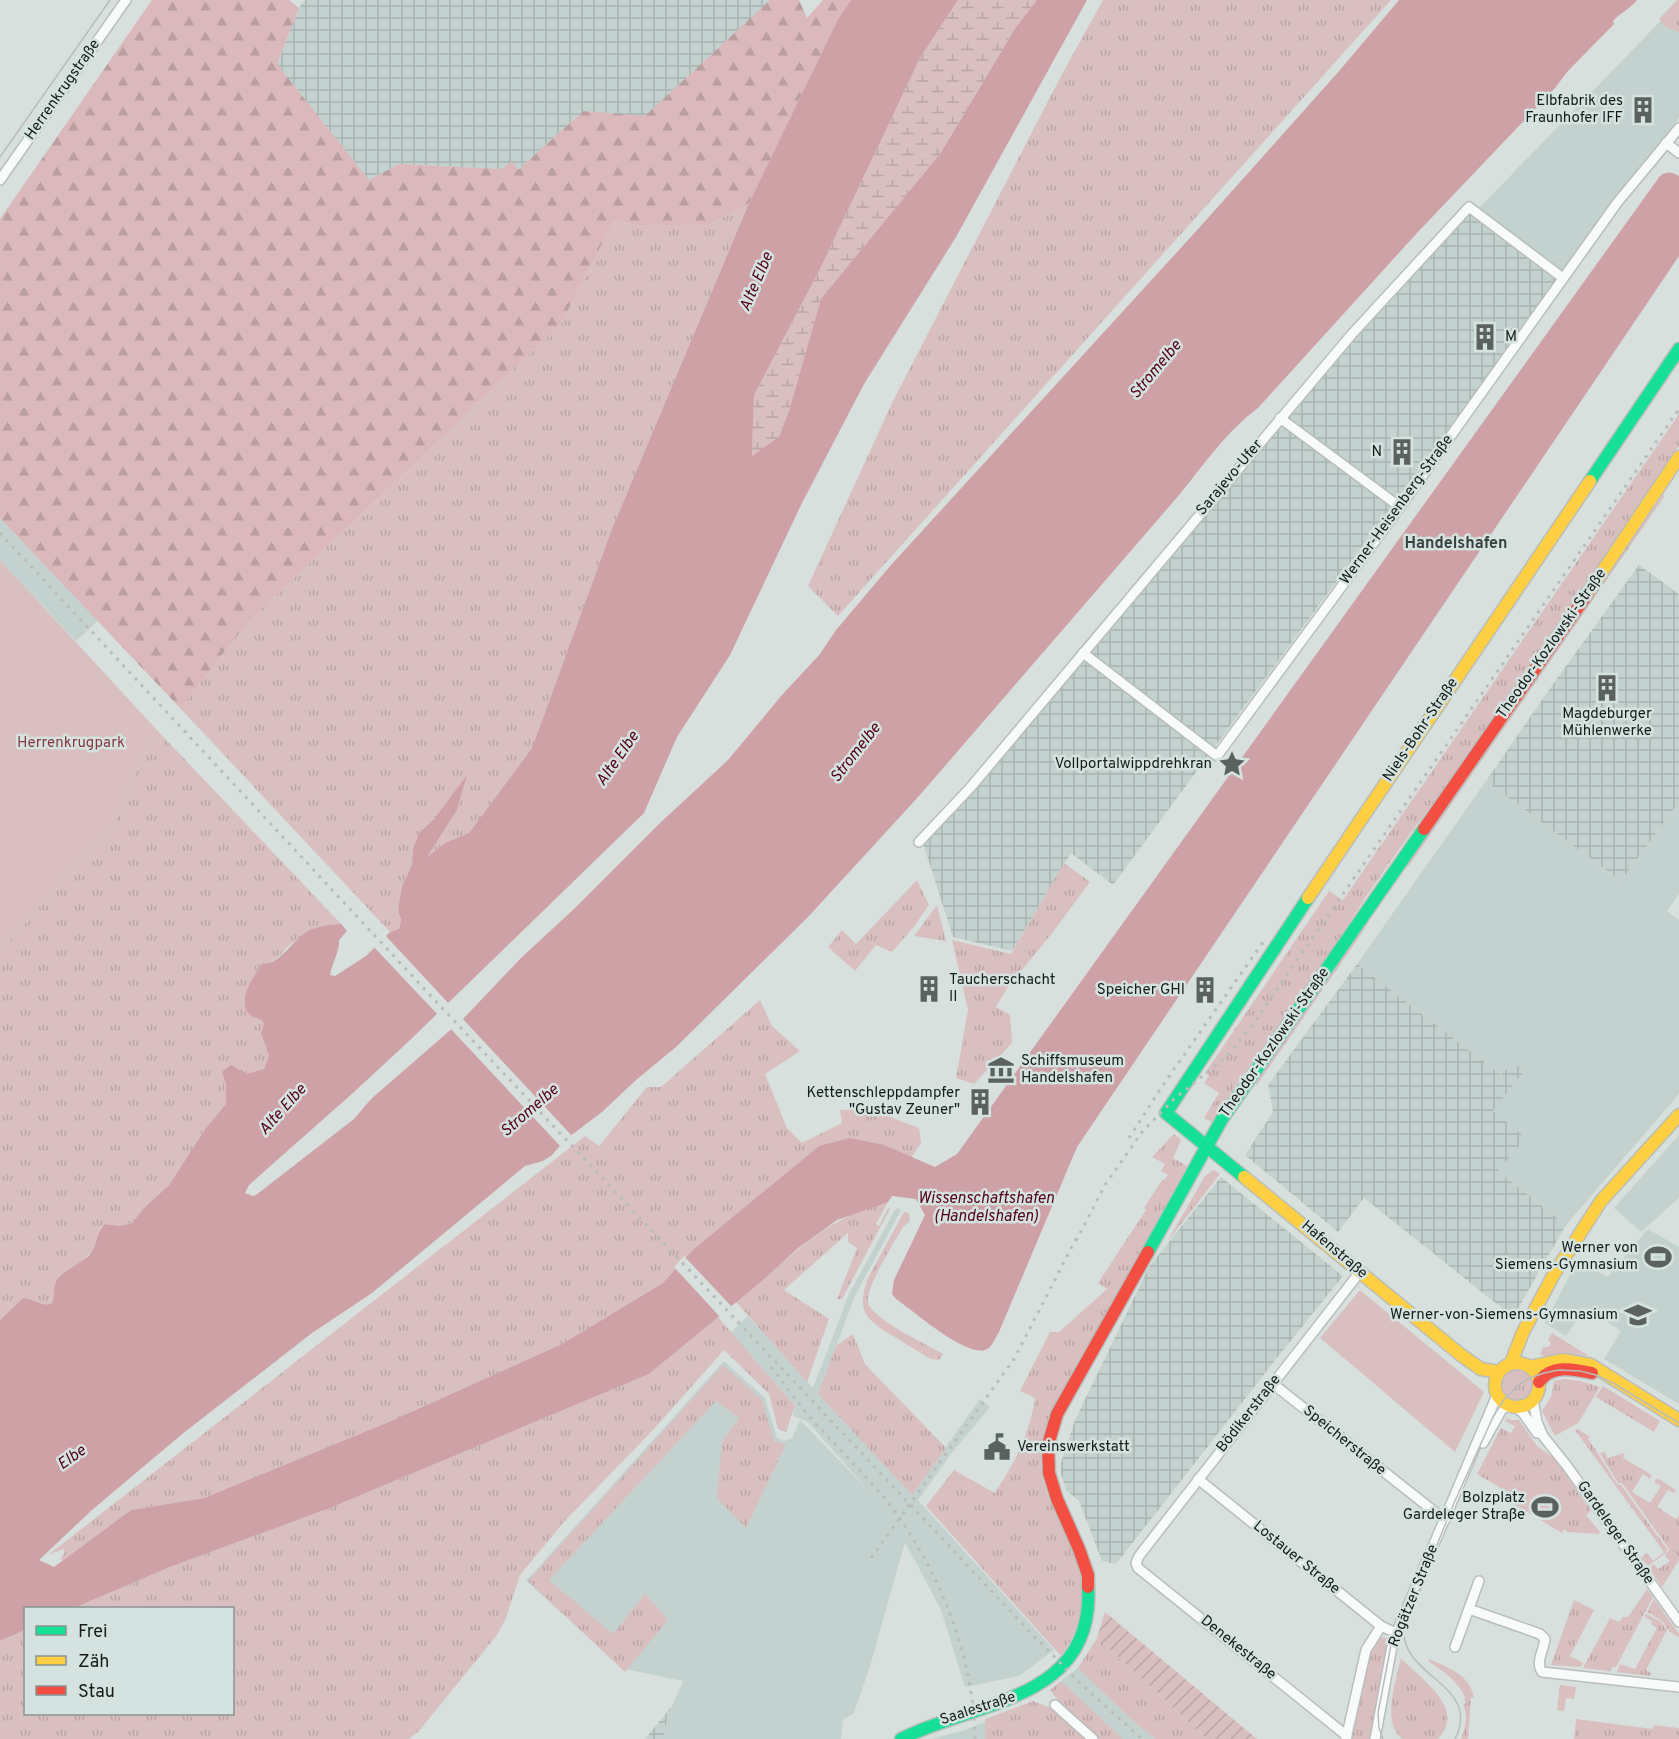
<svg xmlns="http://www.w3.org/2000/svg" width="1679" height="1739" font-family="Overpass,sans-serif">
  <defs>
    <pattern id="industrial-grid" width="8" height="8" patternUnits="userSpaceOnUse" patternTransform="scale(1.5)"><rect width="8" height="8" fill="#c4d2cf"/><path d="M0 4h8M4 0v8" fill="none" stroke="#a8b4b1"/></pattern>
    <pattern id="grass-tufts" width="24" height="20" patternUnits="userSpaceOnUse" patternTransform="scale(1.5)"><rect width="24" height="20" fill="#d9bfc0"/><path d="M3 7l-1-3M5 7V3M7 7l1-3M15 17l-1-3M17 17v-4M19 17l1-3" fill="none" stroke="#baa4a4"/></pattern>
    <pattern id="forest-firs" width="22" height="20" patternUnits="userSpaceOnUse" patternTransform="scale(1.5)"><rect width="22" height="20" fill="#dab8bb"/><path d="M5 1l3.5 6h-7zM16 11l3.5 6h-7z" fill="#ba9ea0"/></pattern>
    <pattern id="wetland-marsh" width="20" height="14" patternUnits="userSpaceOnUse" patternTransform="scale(1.5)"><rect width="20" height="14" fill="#d9bfc0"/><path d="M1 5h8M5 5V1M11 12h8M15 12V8" fill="none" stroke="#baa4a4"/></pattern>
    <pattern id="garden-furrows" width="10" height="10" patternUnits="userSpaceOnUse" patternTransform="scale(1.5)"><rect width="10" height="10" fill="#d9bfc0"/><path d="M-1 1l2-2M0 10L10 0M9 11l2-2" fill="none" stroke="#baa4a4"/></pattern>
  </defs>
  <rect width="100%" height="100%" fill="#d8e0de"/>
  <g fill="#c4d2cf">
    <polygon points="1679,2 1679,118 1562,271 1479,208"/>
    <polygon points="0,518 98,621 76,641 0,560"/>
    <polygon points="1486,781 1621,881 1679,802 1679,894 1667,911 1679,920 1679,1094 1566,1225 1498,1171 1492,1111 1524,1070 1502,1076 1357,964"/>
    <polygon points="1679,1135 1679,1198 1641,1232 1614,1208"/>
    <polygon points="896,1208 901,1210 855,1296 818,1394 912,1494 980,1399 990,1407 951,1454 918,1500 1054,1650 1019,1676 965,1687 941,1610 905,1542 871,1663 854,1713 843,1720 841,1739 663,1739 668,1715 683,1681 625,1669 526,1581 724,1361 765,1398 777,1438 784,1441 792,1438 800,1420 868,1490 808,1422 793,1416 795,1406 731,1332 748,1316 813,1388 849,1294"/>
    <polygon points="1648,1229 1679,1247 1679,1404 1604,1359 1621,1331 1585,1308 1566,1336 1545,1323 1577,1261 1608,1277"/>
    <polygon points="1078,1668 1134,1722 1155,1739 1123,1739 1061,1681"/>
    <polygon points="990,1720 990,1739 931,1739 965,1730"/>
  </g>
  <g fill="url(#industrial-grid)">
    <polygon points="305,0 770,0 771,1 644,117 583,111 518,170 399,164 369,180 277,64 299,8"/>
    <polygon points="1463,206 1559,279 1113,885 1071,853 1012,951 953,937 921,837 973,778 1084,643 1346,334"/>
    <polygon points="1639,565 1679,594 1679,802 1621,881 1486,781 1551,687"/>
    <polygon points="1357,964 1501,1075 1513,1063 1524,1071 1493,1111 1526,1138 1498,1171 1566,1225 1513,1317 1364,1198 1338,1232 1245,1155 1273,1112 1268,1085"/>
    <polygon points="1221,1177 1343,1276 1280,1354 1116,1564 1102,1561 1079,1501 1066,1490 1061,1474 1061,1463 1075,1420 1149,1267"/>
    <polygon points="672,1706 668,1715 663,1739 645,1739"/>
  </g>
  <g fill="url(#grass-tufts)">
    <polygon points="1103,0 1391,0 838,616 808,586 893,401 1061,76"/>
    <polygon points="1677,0 1679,0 1679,32 1666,27 1659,19"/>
    <polygon points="749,203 612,529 532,748 469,833 445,843 426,858 457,810 466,777 434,819 419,833 413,849 412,865 402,886 398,910 401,920 399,929 390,932 180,708 249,621 561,324 614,220 635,225 708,225"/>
    <polygon points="1679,414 1679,446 1651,486 1636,512 1450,783 1417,824 1367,895 1305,993 1241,1077 1212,1122 1204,1118 1219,1093 1204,1083 1209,1075 1205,1073 1329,891 1343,900"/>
    <polygon points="1664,494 1664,497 1408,867 1406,865"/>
    <path d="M156 729 341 924C323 926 307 932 292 943 282 950 281 958 267 964L254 1018 262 1020 264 1024 261 1033 269 1056 264 1069 226 1084V1104L206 1128 169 1185 143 1209 132 1223 120 1226 105 1224 100 1228 94 1249 81 1262 70 1269 52 1303C41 1308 34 1298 23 1298L0 1320V951L113 825Z"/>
    <polygon points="1064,863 1090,882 1053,932 1008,987 996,1007 1010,1015 1012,1043 974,1084 956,1078 968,1010 952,940 1011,954"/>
    <polygon points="917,880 929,905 913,928 892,952 876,945 855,971 828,947 842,930 856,944"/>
    <polygon points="937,905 946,941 914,936"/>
    <polygon points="1365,926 1364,930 1257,1085 1255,1084"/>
    <polygon points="760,1000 772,1026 800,1051 765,1074 787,1128 802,1143 842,1123 840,1110 869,1109 919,1128 921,1143 911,1158 884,1145 819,1146 695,1249 663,1283 562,1344 391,1421 204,1498 131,1510 62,1561 61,1558 65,1552 63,1549 48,1555 585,1136 599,1146 647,1087 661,1087"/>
    <path d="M1174 1134 1181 1140 1173 1158 1187 1166 1050 1415C1042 1435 1038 1457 1043 1479 1047 1502 1062 1521 1071 1543 1088 1584 1088 1619 1061 1656L926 1506 954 1470 995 1493C1016 1459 1028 1439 1035 1398L1020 1391 1050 1332H1059L1107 1289 1098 1283 1146 1210 1144 1208 1162 1180H1164L1168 1175 1161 1171 1165 1164 1152 1157Z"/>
    <polygon points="1214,1170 1220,1174 1167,1242 1205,1176"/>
    <path d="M888 1202 876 1224 879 1226 888 1208 890 1209 842 1299H837L857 1248 848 1242V1233L784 1290 829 1319 807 1382 736 1302C785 1263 825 1216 888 1202Z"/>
    <path d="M904 1212 909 1213 910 1221 903 1227C894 1243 866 1286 868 1302 870 1318 928 1345 943 1354L939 1360 931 1359C919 1352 907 1345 895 1337 868 1321 855 1313 868 1278Z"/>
    <polygon points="718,1317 795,1406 786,1432 778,1429 769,1394 724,1350 653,1430 563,1523 520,1575 506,1618 497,1635 419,1731 409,1739 0,1739 0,1641 25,1630 26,1714 232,1714 232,1608 74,1608 170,1567 330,1508 649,1374"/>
    <polygon points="1552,1333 1589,1356 1571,1354 1544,1356 1540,1354 1543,1348 1550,1346 1550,1342 1548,1339"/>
    <polygon points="853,1334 865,1364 946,1448 912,1495 818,1394 836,1346"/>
    <polygon points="723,1365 762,1400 774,1441 786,1444 746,1528 717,1498 722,1442 739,1418 716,1401 549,1580 613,1634 645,1594 668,1620 625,1672 528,1581"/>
    <circle cx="1517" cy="1384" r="17"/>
    <polygon points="1564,1379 1581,1381 1600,1387 1578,1423 1555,1436 1542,1411 1551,1397 1554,1381"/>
    <polygon points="1603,1386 1660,1421 1654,1432 1596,1397"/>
    <polygon points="1507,1418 1511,1420 1519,1420 1537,1446 1555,1459 1591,1511 1586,1515 1600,1532 1598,1534 1568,1532 1564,1529 1576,1509 1528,1480 1518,1498 1477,1474 1501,1428 1511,1433 1515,1426 1505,1421"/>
    <path d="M1578 1429 1590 1437 1588 1439C1599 1454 1607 1469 1617 1484L1621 1485 1667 1549 1666 1553 1648 1566 1641 1558 1647 1553 1653 1561 1664 1552 1575 1430Z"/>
    <polygon points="1605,1452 1607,1458 1625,1453 1623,1458 1652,1475 1650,1479 1643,1474 1632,1492 1650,1503 1661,1486 1654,1482 1657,1478 1676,1490 1674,1493 1668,1490 1657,1507 1676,1519 1679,1515 1679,1560 1662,1587 1649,1568 1654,1564 1658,1569 1670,1561 1665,1556 1669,1549 1622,1483 1618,1483 1600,1453"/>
    <polygon points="1647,1589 1653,1597 1616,1667 1613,1667 1610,1671 1583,1668 1610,1618 1619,1622 1623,1617 1628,1617"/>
    <polygon points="1654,1599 1679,1634 1679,1637 1670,1632 1661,1620 1647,1612"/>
    <polygon points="1574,1600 1594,1610 1570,1656 1583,1663 1581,1667 1551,1665"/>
    <polygon points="1646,1614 1660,1621 1667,1630 1646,1670 1652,1674 1649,1676 1617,1672 1620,1664 1635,1669 1657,1628 1651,1624 1652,1621 1645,1617"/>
    <polygon points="1380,1637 1387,1638 1388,1643 1370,1739 1350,1739 1370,1651"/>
    <polygon points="1097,1638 1207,1739 1155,1739 1134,1722 1078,1668"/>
    <path d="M1401 1658C1419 1678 1468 1708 1438 1739H1402C1381 1721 1396 1682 1401 1658Z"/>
    <path d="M1429 1659C1449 1668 1469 1674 1474 1697L1471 1698 1468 1739H1461C1465 1728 1469 1716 1463 1705L1466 1703C1464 1685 1442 1670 1428 1661Z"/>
    <polygon points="1061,1681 1123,1739 985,1739 985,1719 1033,1701 1058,1711 1062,1705 1050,1690"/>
    <polygon points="1560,1685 1576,1687 1574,1699 1566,1698 1564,1711 1557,1710"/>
    <polygon points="1576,1719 1653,1729 1654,1725 1679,1728 1679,1739 1574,1739"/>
  </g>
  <polygon fill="url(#forest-firs)" points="152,0 290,0 290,1 299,8 277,64 369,180 399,164 502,169 512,161 518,170 583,111 645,116 770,0 799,0 807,18 823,0 851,0 837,21 749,203 708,225 635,225 614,220 561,324 249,621 180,708 0,518 0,219"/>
  <polygon fill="url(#wetland-marsh)" points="958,0 1037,0 1016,27 940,154 790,408 779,437 752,457 754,395 820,269 920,58"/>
  <g fill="#d9bfc0">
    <polygon points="0,560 156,729 113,825 0,951"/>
    <polygon points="1360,1290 1484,1392 1455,1452 1320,1338"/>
    <polygon points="1528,1479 1576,1509 1562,1533 1514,1504"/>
  </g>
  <polygon fill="url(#garden-furrows)" points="1105,1612 1257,1739 1207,1739 1097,1638"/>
  <path fill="#cda1a5" d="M851 0H958L920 58 820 269 754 395 752 456 779 437 790 408 821 299 940 154 1016 27 1037 0H1087L956 237 864 384 801 505 730 655 677 737 644 813 408 1042 354 1092 249 1185 245 1193 253 1196 256 1195 354 1119 371 1099 463 1019 521 958 575 908 660 823 728 760 782 695 820 654 836 630 891 565 1199 228 1340 70 1399 0H1637C1630 9 1620 13 1613 21L1614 24 1567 72 1555 88 1417 233 1258 408C1227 431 1204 464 1180 494L919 796 808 917 676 1047 636 1080 602 1112 565 1140 552 1155 543 1161 525 1166 372 1293 312 1333 181 1435 92 1510 39 1560 54 1567 131 1510 204 1498 391 1421 562 1344 663 1283 694 1249 819 1146 850 1138 884 1145 935 1167 957 1154 1660 176C1667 171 1672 172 1679 176V256L1077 1147 999 1332C995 1338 992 1348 985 1350 964 1356 914 1311 896 1299L892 1294 894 1280 925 1215 916 1199 892 1196 888 1202 837 1220 797 1249 762 1281 649 1374 330 1508 170 1567 74 1608H26L25 1630 0 1641V1320L23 1298C34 1298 41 1308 52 1303 56 1295 52 1288 57 1280 66 1268 82 1264 91 1253 98 1244 96 1231 105 1224L120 1226 132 1223 143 1209 169 1185 206 1128 226 1104V1084L222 1072 231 1065 247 1074 264 1069 269 1056 261 1033 264 1024 262 1020C229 1013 251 979 263 963 278 967 294 938 308 931 318 926 329 925 341 924L347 931 339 940C340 951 332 963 330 975L335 976 366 956 390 932 399 929 401 920 398 910 402 886 412 865 413 849 419 833 434 819 467 775 457 810 427 857 445 843 469 833 532 748 612 529 749 203 837 21Z"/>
  <g fill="#d8e0de">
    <polygon points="384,934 450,1005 439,1016 372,945"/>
    <polygon points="461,1017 573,1137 562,1148 449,1027"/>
    <polygon points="684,1256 733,1308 721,1318 674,1267"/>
  </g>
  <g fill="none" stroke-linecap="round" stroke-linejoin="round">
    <defs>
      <g id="street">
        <polyline points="1666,143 1679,153"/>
        <polyline points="0,180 126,0"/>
        <polyline points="1280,418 1400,507"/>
        <polyline points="1083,653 1217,756 1400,507 1617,203 1679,128"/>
        <polyline points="919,842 970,788 1352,334 1469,207 1563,278"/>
        <polyline points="1272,1383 1445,1520"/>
        <polyline points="1533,1399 1537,1422 1543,1436 1567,1466 1679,1622"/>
        <polyline points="1514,1406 1523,1413 1537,1433"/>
        <polyline points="1483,1443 1502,1409 1510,1406"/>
        <polyline points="1198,1479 1381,1626 1396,1633"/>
        <path d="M1469 1609 1540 1634 1545 1639C1544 1650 1535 1662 1542 1672L1679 1687"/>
        <polyline points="1455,1647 1479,1581"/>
        <polyline points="1055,1705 1093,1739"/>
        <polyline points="1347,1736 1138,1568 1136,1563 1139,1556 1360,1272"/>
        <polyline points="1346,1739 1366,1650 1381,1626"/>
        <polyline points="1375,1739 1393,1641 1497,1395"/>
      </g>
      <g id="fast">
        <polyline points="1590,481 1679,349"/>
        <polyline points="1244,1177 1166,1113 1308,898"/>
        <polyline points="1148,1252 1222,1119 1424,829"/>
        <path d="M901 1739C975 1701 1095 1701 1088 1587"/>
      </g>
      <g id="slow">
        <polyline points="1588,593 1679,457"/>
        <polyline points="1308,898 1590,481"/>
        <polyline points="1244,1177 1461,1355 1481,1369 1499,1372"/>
        <polyline points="1511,1363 1523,1332 1554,1274 1601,1201 1679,1115"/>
        <circle cx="1517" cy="1385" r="22"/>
        <polyline points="1529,1367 1563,1360 1591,1365 1679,1420"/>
      </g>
      <g id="jam">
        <polyline points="1424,829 1588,593"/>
        <path d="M1539 1382C1551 1364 1574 1369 1592 1373"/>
        <polyline points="1088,1587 1088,1575 1079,1549 1057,1499 1049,1473 1048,1445 1057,1414 1148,1252"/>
      </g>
    </defs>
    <use href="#street" stroke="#b8bebc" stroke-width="12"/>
    <use href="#fast" stroke="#b8bebc" stroke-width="15"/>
    <use href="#slow" stroke="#b8bebc" stroke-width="15"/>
    <use href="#jam" stroke="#b8bebc" stroke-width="15"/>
    <use href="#street" stroke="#f9fafa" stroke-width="9"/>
    <use href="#fast" stroke="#16e098" stroke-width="12"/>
    <use href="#slow" stroke="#ffcf43" stroke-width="12"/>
    <use href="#jam" stroke="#f24e42" stroke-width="12"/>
    <g stroke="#babcbc" stroke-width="1.5">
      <polyline points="0,157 110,0"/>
      <polyline points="1383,1739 1379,1728 1378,1713 1391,1645 1401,1616"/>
      <path d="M1455 1739C1483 1683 1398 1678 1404 1626L1454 1503 1493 1417 1503 1401 1517 1386 1530 1378 1544 1373 1559 1370 1580 1371 1596 1375 1613 1383 1679 1423"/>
    </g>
    <g stroke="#babcbc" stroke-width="3" stroke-dasharray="3 6" stroke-linecap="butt">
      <polyline points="0,533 444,1010 1033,1635 1080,1683 1142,1739"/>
      <polyline points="1129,1138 1165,1082 1266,938"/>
      <polyline points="1076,1241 1105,1185 1142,1132 1173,1100 1227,1056 1253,1024 1679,409"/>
      <path d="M771 1367C786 1386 800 1406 816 1424 843 1453 872 1481 896 1513 942 1577 974 1659 975 1739"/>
      <polyline points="871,1558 1014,1359 1079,1233"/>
    </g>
  </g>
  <defs>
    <symbol id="building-bare" viewBox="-9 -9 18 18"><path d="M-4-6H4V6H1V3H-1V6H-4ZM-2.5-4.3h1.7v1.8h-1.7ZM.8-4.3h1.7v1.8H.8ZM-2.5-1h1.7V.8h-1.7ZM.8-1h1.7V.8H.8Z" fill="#5b615f" stroke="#d5e3e0" stroke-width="2.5" paint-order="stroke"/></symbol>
    <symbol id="sight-bare" viewBox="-9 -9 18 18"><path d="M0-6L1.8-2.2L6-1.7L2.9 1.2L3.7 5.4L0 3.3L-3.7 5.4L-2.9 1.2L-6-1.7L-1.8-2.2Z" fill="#5b615f" stroke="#d5e3e0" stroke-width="2.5" paint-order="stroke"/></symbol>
    <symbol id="museum-bare" viewBox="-9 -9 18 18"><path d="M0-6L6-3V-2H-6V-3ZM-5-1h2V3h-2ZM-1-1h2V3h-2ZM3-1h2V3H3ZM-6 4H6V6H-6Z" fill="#5b615f" stroke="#d5e3e0" stroke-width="2.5" paint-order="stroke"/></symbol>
    <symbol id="stadium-bare" viewBox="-9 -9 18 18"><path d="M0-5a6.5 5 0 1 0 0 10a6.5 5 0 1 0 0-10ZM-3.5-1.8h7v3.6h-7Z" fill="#5b615f" stroke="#d5e3e0" stroke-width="2.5" paint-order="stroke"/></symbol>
    <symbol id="school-bare" viewBox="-9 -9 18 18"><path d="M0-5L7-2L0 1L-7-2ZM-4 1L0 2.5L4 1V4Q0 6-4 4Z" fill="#5b615f" stroke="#d5e3e0" stroke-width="2.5" paint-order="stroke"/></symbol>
    <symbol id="civic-bare" viewBox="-9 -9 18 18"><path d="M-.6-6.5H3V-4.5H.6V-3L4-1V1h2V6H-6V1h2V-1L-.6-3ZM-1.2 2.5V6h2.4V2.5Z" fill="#5b615f" stroke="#d5e3e0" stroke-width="2.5" paint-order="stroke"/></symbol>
  </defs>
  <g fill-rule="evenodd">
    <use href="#building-bare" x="1624" y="91" width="38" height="38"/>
    <use href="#building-bare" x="1466" y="318" width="38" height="38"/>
    <use href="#building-bare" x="1383" y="433" width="38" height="38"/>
    <use href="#building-bare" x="1588" y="669" width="38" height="38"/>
    <use href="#sight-bare" x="1213" y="745" width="38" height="38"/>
    <use href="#building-bare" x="910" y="970" width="38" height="38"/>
    <use href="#building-bare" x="1186" y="971" width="38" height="38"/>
    <use href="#museum-bare" x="982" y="1051" width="38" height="38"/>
    <use href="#building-bare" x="961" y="1083" width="38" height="38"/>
    <use href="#stadium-bare" x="1639" y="1238" width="38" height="38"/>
    <use href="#school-bare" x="1619" y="1296" width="38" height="38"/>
    <use href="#civic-bare" x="978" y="1428" width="38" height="38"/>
    <use href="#stadium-bare" x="1526" y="1488" width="38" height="38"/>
  </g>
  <g text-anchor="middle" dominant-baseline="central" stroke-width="5" stroke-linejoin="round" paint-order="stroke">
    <g font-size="15" fill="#171c1b" stroke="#d5e3e0">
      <text transform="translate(63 90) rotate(-55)">Herrenkrugstraße</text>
      <text transform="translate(1230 478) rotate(-50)">Sarajevo-Ufer</text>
      <text transform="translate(1397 510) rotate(-54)">Werner-Heisenberg-Straße</text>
      <text transform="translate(1552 644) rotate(-55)">Theodor-Kozlowski-Straße</text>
      <text transform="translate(1421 730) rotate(-56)">Niels-Bohr-Straße</text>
      <text transform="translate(1275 1043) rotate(-55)">Theodor-Kozlowski-Straße</text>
      <text transform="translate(1334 1250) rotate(40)">Hafenstraße</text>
      <text transform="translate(1249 1414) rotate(-52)">Bödikerstraße</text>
      <text transform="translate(1344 1441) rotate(39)">Speicherstraße</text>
      <text transform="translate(1615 1533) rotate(55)">Gardeleger Straße</text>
      <text transform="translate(1296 1558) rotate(39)">Lostauer Straße</text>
      <text transform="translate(1414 1596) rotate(-68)">Rogätzer Straße</text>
      <text transform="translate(1238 1648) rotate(39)">Denekestraße</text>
      <text transform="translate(978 1709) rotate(-18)">Saalestraße</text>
    </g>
    <g font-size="15" fill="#171c1b" stroke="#d5e3e0" text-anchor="end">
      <text x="1623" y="101">Elbfabrik des<tspan x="1623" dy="17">Fraunhofer IFF</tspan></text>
      <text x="1505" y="337" text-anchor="start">M</text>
      <text x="1382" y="452">N</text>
      <text x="1607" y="714" text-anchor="middle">Magdeburger<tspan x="1607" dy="17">Mühlenwerke</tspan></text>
      <text x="1212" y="764">Vollportalwippdrehkran</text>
      <text x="949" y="980" text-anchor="start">Taucherschacht<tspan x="949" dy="17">II</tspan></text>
      <text x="1185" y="990">Speicher GHI</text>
      <text x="1021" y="1061" text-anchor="start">Schiffsmuseum<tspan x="1021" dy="17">Handelshafen</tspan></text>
      <text x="960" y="1093">Kettenschleppdampfer<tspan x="960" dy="17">"Gustav Zeuner"</tspan></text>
      <text x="1638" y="1248">Werner von<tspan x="1638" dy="17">Siemens-Gymnasium</tspan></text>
      <text x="1618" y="1315">Werner-von-Siemens-Gymnasium</text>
      <text x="1017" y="1447" text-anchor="start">Vereinswerkstatt</text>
      <text x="1525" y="1498">Bolzplatz<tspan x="1525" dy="17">Gardeleger Straße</tspan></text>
    </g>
    <g font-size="15" fill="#893843" stroke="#d5e3e0">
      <text x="71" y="743">Herrenkrugpark</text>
    </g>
    <g font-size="16" font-style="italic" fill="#540118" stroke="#d5e3e0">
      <text transform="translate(757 282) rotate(-67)">Alte Elbe</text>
      <text transform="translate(1156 370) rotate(-50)">Stromelbe</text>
      <text transform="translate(856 753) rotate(-52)">Stromelbe</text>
      <text transform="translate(618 759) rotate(-55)">Alte Elbe</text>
      <text transform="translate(283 1110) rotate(-48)">Alte Elbe</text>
      <text transform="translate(530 1111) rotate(-41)">Stromelbe</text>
      <text x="986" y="1199">Wissenschaftshafen<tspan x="986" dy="18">(Handelshafen)</tspan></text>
      <text transform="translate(72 1458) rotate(-35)">Elbe</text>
    </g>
    <g font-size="16" font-weight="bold" fill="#36403e" stroke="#d5e3e0">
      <text x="1456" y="544">Handelshafen</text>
    </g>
  </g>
  <rect x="24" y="1607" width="210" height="108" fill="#d5e3e0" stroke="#899391" stroke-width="1.5"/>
  <rect x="36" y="1626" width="30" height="9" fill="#16e098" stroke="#899391" stroke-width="1.5"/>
  <text x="78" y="1637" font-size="18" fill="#171c1b">Frei</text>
  <rect x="36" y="1656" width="30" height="9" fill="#ffcf43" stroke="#899391" stroke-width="1.5"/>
  <text x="78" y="1667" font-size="18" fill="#171c1b">Zäh</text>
  <rect x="36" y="1686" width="30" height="9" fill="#f24e42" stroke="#899391" stroke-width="1.5"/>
  <text x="78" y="1697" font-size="18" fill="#171c1b">Stau</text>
</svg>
